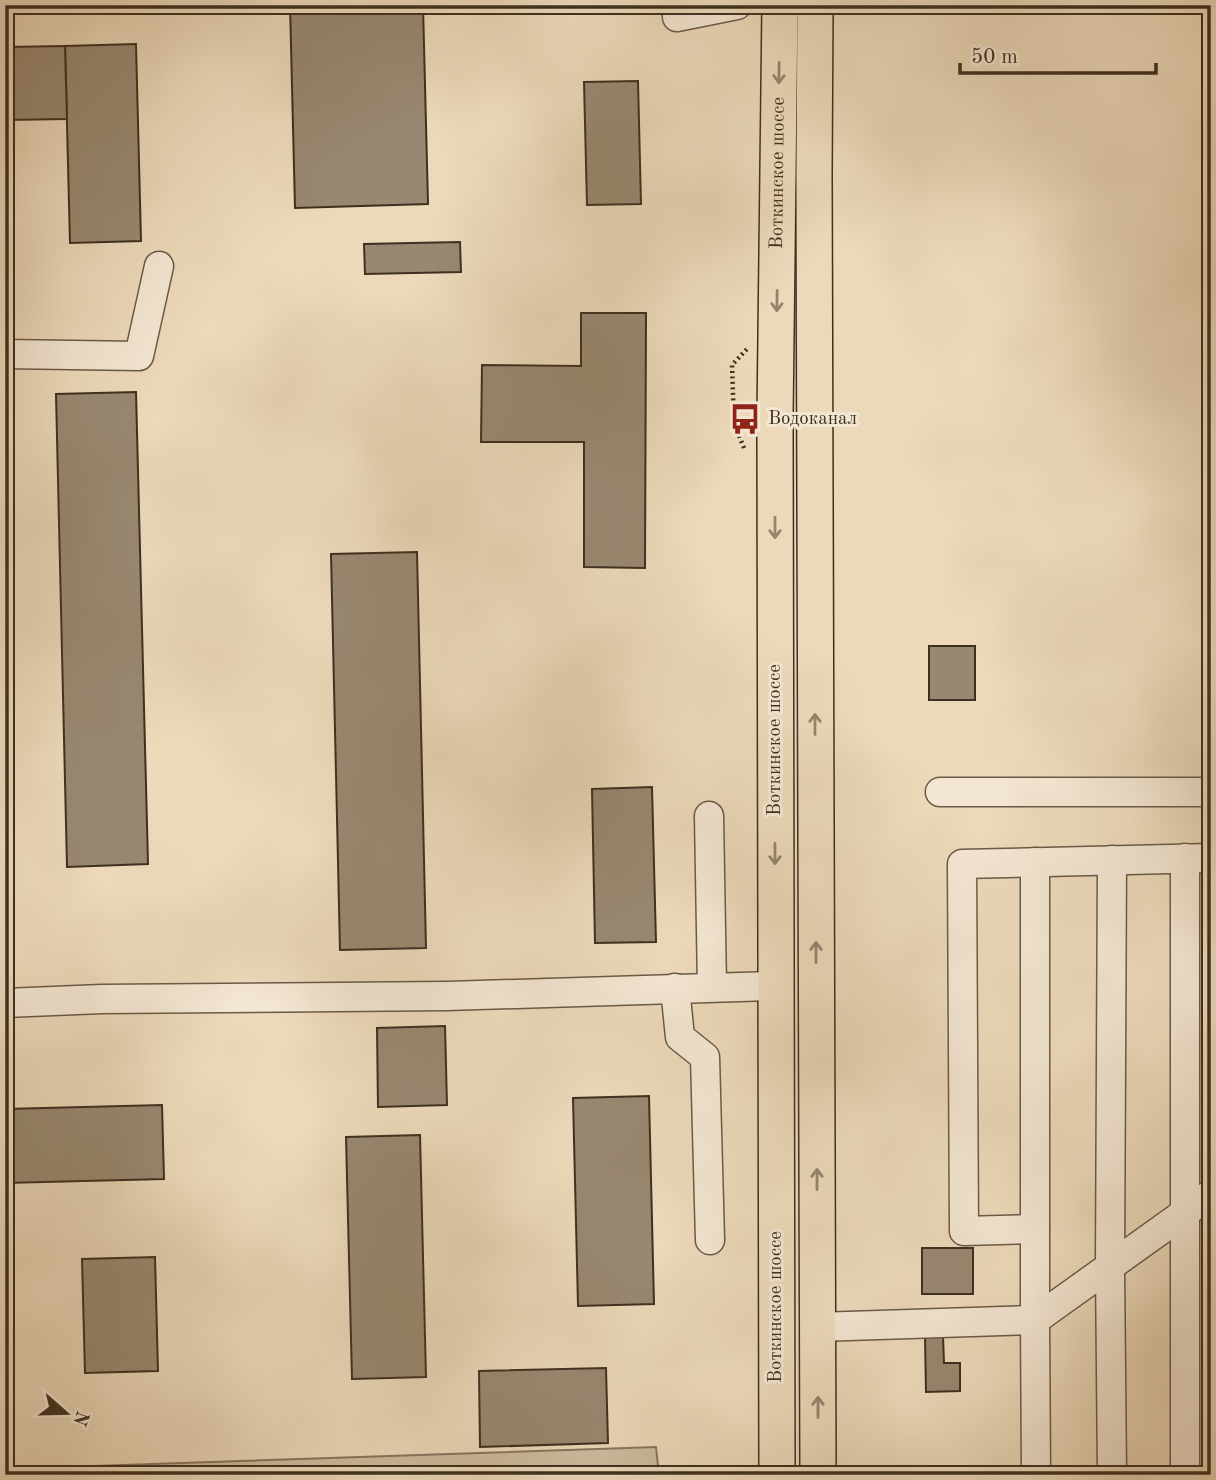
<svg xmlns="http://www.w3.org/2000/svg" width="1216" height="1480" font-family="'Old Standard TT',serif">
  <rect width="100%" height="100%" fill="#ecd9ba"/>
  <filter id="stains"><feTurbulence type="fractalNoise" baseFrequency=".00286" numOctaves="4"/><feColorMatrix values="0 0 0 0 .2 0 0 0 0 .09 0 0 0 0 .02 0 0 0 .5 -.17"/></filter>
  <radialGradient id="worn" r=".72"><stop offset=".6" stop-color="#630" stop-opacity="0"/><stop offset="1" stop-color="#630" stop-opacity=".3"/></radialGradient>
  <polygon fill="#cebca0" stroke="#867660" stroke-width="2" points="656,1447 659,1475 5,1475 5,1469"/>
  <g fill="#988871" stroke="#3e3021" stroke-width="2">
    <polygon points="290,5 423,5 428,204 295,208"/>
    <polygon points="136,44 141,241 70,243 65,46"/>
    <polygon points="65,46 67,119 5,120 5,47"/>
    <polygon points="638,81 641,204 587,205 584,82"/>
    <polygon points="460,242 461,272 365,274 364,244"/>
    <polygon points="581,313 646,313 645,568 584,567 584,442 481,442 482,365 581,366"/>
    <polygon points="136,392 148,864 67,867 56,394"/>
    <polygon points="417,552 426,948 340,950 331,554"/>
    <rect x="929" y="646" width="46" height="54"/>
    <polygon points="652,787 656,942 595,943 592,789"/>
    <polygon points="445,1026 447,1105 378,1107 377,1028"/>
    <polygon points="649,1096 654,1304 578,1306 573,1098"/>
    <polygon points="162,1105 164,1179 5,1183 5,1109"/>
    <polygon points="420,1135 426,1377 352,1379 346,1137"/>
    <rect x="922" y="1248" width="51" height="46"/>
    <polygon points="155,1257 158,1371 85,1373 82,1259"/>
    <polygon points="925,1336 943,1336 944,1363 960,1363 960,1391 926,1392"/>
    <polygon points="606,1368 608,1443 480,1447 479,1371"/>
  </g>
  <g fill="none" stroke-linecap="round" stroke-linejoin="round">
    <defs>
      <g id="minor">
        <polyline points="677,5 677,17 737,5"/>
        <polyline points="5,354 139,356 159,266"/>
        <polyline points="940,792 1211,792"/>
        <polyline points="709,816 712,987"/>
        <polyline points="1035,862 1035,1320"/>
        <polyline points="675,988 680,1037 705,1057 710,1240"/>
        <polyline points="5,1003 102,999 447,996 775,986"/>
        <polyline points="1035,1229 964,1231 962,864 1211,858"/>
        <polyline points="1035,1320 1211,1194"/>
        <polyline points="817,1327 1035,1320 1036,1475"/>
        <polyline points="1112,1475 1110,1266 1112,860"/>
        <polyline points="1185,1475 1185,858"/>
      </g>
      <g id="major">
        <polyline points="815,5 814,174 818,1475"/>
        <path id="s1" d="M777 1475 775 419 780 5"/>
      </g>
    </defs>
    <use href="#minor" stroke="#6a5a47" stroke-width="31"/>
    <use href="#major" stroke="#3e3021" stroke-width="38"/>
    <polyline stroke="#3e3021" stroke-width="4.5" stroke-dasharray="2 3.5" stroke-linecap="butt" points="744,448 734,423 732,365 747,349"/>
    <use href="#minor" stroke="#f3e6d2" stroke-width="28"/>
    <use href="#major" stroke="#ecd9ba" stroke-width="35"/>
  </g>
  <defs><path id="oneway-shaft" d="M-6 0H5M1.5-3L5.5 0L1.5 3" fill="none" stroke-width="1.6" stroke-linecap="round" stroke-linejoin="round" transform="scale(1.75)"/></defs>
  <g stroke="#95846e">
    <use href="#oneway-shaft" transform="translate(779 73) rotate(91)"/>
    <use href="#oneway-shaft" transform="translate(777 301) rotate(91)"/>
    <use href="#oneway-shaft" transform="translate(775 528) rotate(90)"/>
    <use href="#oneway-shaft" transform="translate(815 724) rotate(-90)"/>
    <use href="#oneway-shaft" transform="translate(775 854) rotate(90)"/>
    <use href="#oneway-shaft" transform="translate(816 952) rotate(-90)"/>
    <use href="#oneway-shaft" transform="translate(817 1179) rotate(-90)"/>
    <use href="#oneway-shaft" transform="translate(818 1407) rotate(-90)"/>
  </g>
  <defs>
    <symbol id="bus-bare" viewBox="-9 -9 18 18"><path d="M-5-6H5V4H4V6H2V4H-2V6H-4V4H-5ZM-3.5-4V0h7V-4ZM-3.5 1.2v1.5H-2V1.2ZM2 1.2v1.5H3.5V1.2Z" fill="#8f2418" stroke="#f3e6d2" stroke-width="2.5" paint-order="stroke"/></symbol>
  </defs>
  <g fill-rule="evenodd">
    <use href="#bus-bare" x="723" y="397" width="44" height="44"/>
  </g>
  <g text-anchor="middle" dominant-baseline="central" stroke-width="6" stroke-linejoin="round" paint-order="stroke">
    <g font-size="19" fill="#3e3021" stroke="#f3e6d2">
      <text stroke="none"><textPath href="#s1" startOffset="1302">Воткинское шоссе</textPath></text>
      <text transform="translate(775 740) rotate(-90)">Воткинское шоссе</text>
      <text transform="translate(776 1307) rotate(-90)">Воткинское шоссе</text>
    </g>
    <g font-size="19" fill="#3e3021" stroke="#f3e6d2" text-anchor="start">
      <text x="768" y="419">Водоканал</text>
    </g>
  </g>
  <rect width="1216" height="1480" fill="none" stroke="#ecd9ba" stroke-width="28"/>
  <rect x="7" y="7" width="1202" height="1466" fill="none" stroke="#3e3021" stroke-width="3.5"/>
  <rect x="14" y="14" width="1188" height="1452" fill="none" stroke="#3e3021" stroke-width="2"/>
  <g transform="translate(66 1413) rotate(110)" stroke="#f3e6d2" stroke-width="5" paint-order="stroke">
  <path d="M0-5L12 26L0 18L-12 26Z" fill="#3e3021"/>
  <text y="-10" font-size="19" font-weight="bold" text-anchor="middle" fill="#3e3021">N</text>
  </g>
  <path d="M960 63v10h196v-10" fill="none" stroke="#3e3021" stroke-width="3.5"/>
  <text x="971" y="63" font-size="21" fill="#3e3021" stroke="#f3e6d2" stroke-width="5" paint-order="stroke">50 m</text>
  <rect width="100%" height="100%" filter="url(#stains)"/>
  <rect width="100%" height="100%" fill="url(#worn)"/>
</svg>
